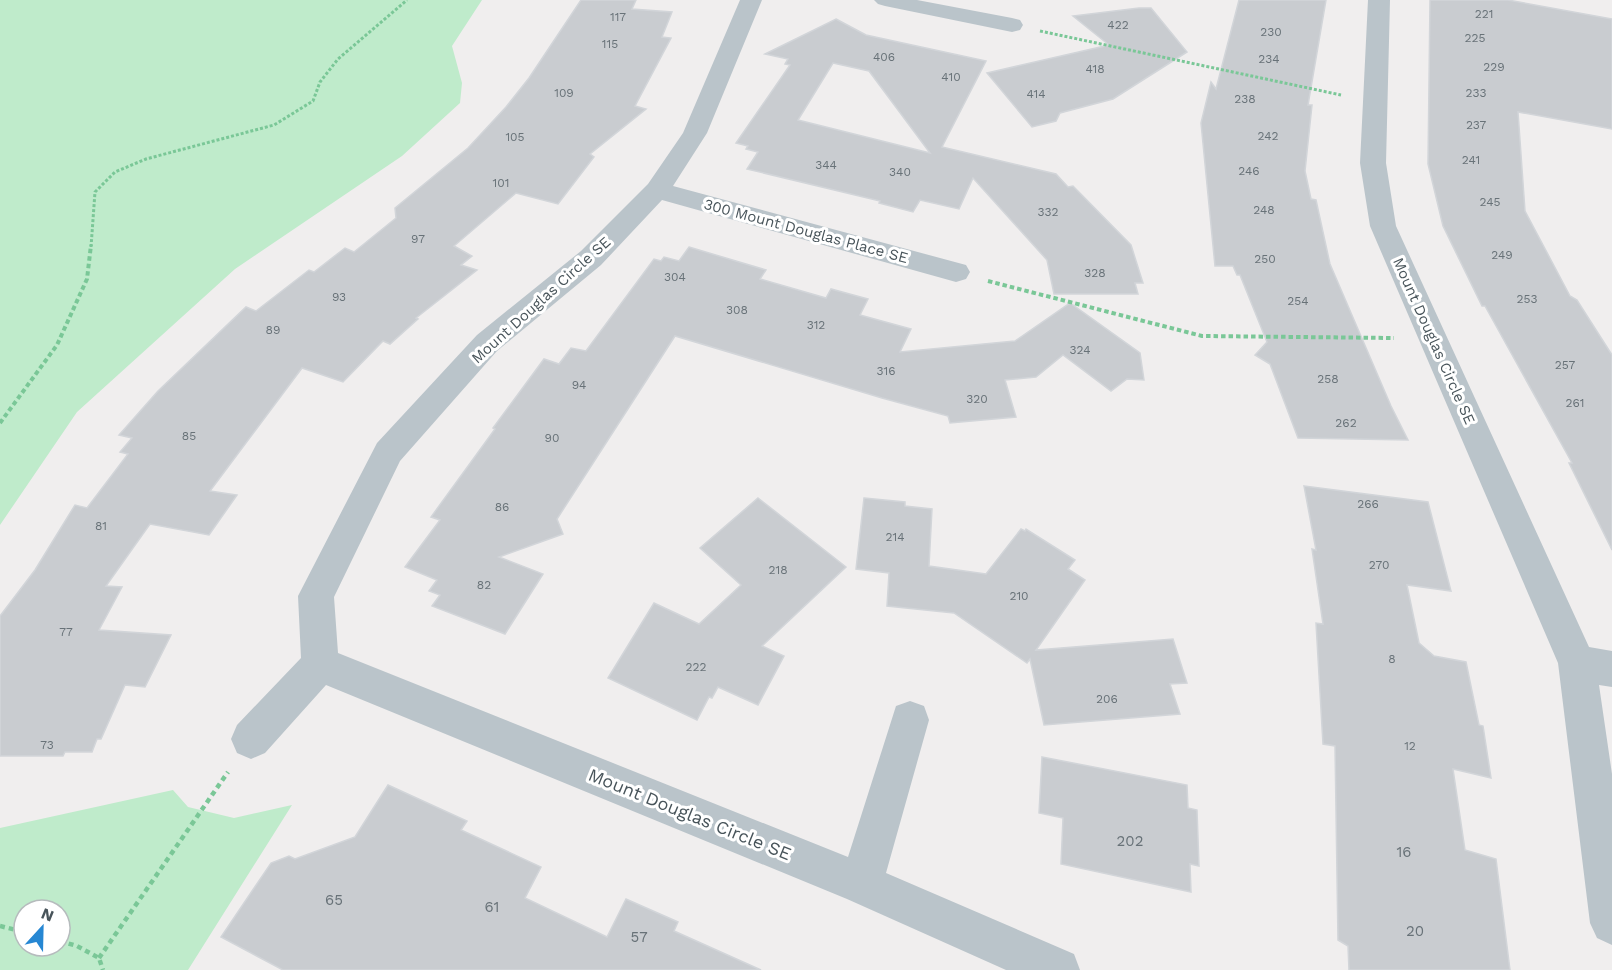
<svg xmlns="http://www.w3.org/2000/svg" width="1612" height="970" font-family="'Work Sans',sans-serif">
  <rect width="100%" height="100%" fill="#f0eeee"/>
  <g fill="#bfebcb" fill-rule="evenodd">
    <polygon points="0,0 482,0 452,46 462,83 460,103 402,156 235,269 77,412 0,525"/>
    <path d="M173 790 188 807 234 818 292 805 188 970H0V828ZM24 910H60V946H24Z"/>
  </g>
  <g fill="#c9ccd0" stroke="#d2d5d9" stroke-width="1.5" fill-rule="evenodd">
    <polygon points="581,0 636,0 632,9 672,12 662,37 671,38 635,106 646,109 590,154 594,157 558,204 516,193 454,246 472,256 461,265 477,270 416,318 418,319 390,344 383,341 343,382 302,368 210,491 237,495 209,535 150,524 106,586 122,587 99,630 171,635 145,687 125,685 101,739 97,739 92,752 65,752 63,756 0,756 0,616 35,570 75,505 87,508 128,454 120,452 132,438 119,435 158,391 246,307 256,311 309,270 314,272 345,248 354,252 396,218 395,208 468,148 506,107 529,78"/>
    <polygon points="1239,0 1326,0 1308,105 1312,105 1305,171 1311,199 1316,200 1330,264 1391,406 1408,440 1298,438 1270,364 1255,355 1267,342 1240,275 1237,275 1233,266 1215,266 1201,123 1211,82 1216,89"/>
    <polygon points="1430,0 1508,0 1612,19 1612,129 1518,112 1525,211 1570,296 1577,300 1612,355 1612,550 1569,463 1572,463 1485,306 1482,306 1443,226 1428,164"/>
    <polygon points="1139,8 1151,8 1187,52 1113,99 1060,113 1056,121 1032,127 987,73 1109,45 1073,16"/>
    <path d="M836 19 866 35 986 61 942 147 1056 174 1068 187 1073 186 1131 245 1143 283H1135L1138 294H1054L1047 260 973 178 959 209 920 200 913 212 879 203 880 201 747 169 758 152 746 149 748 146 736 143 790 65 785 64 788 59 765 54ZM833 63 869 71 930 153 798 120Z"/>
    <polygon points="689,247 766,270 760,279 826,298 831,289 868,299 860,315 911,329 900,352 1015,341 1070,303 1140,353 1144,380 1127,379 1111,391 1063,355 1036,377 1005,380 1016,417 950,423 948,416 882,398 675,336 557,519 563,534 499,557 543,574 505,634 432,606 440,595 429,591 437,580 405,567 440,520 431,517 495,429 493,428 544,359 559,364 571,348 586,351 654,259 661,261 664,257 679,261"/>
    <polygon points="1304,486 1428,502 1451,591 1407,585 1419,643 1434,656 1466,662 1479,725 1483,726 1491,778 1453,769 1465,850 1496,859 1510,970 1349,970 1348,946 1338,940 1335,746 1323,744 1316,623 1323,624 1312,549 1316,550"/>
    <polygon points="758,498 846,567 762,646 784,656 758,705 718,687 712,698 709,697 697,720 608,678 654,603 699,624 741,585 700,548"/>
    <polygon points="864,498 905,502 905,506 932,509 929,566 986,574 1021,529 1025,531 1026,529 1075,560 1068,569 1085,580 1036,650 1173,639 1187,683 1170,684 1180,714 1044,725 1030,659 1027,663 954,613 887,606 889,573 856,569"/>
    <polygon points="1042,757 1187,785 1188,808 1197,810 1199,866 1190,864 1191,892 1061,864 1063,818 1039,813"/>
    <polygon points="388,785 467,821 461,830 541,867 525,898 607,937 626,899 678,922 674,931 761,970 283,970 221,937 271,863 289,856 295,859 355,837"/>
  </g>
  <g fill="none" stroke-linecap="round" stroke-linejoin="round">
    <g stroke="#7ac797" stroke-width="3" stroke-dasharray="3 2" stroke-linecap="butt">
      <polyline points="1040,31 1341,95"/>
      <polyline points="91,247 95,192 115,172 146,159 274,125 313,101 320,82 338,59 407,0"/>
    </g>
    <g stroke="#7ac797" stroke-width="4" stroke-dasharray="4.5 3" stroke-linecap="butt">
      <polyline points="988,281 1202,336 1394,338"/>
      <polyline points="0,423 57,345 87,279 91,245"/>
    </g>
    <g stroke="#7ac797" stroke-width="4.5" stroke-dasharray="5 4" stroke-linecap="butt">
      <polyline points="0,926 24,932"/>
      <polyline points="60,941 77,946 99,958 103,970"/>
      <polyline points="99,958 228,772"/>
    </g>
    <g fill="#bac4ca" fill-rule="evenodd">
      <polygon points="740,0 762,0 707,133 673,186 966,265 970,272 966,279 956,282 662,200 601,265 497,351 400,461 334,597 338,653 848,857 896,706 910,701 924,706 929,720 886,873 1074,954 1080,970 1006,970 847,899 326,685 265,753 251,759 237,753 231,739 237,725 301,658 298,596 377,443 477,335 581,251 648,184 683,133"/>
      <polygon points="874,0 917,0 1012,18 1020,20 1023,25 1020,30 1012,32 885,6 878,4"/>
      <polygon points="1368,0 1390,0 1386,163 1396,226 1589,647 1612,651 1612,687 1599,685 1612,774 1612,945 1597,938 1590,923 1558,663 1370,226 1360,163"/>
    </g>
  </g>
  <g text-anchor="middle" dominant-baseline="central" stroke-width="6" stroke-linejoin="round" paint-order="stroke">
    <g font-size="12" fill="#687278">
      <text x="1484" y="14">221</text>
      <text x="618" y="17">117</text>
      <text x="1118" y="25">422</text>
      <text x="1271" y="32">230</text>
      <text x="1475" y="38">225</text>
      <text x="610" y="44">115</text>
      <text x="884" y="57">406</text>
      <text x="1269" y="59">234</text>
      <text x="1494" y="67">229</text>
      <text x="1095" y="69">418</text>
      <text x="951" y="77">410</text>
      <text x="564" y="93">109</text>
      <text x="1476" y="93">233</text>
      <text x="1036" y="94">414</text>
      <text x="1245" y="99">238</text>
      <text x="1476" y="125">237</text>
      <text x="1268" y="136">242</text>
      <text x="515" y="137">105</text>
      <text x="1471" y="160">241</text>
      <text x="826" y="165">344</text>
      <text x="1249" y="171">246</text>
      <text x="900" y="172">340</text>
      <text x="501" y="183">101</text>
      <text x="1490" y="202">245</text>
      <text x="1264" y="210">248</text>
      <text x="1048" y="212">332</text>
      <text x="418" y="239">97</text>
      <text x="1502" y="255">249</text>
      <text x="1265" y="259">250</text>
      <text x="1095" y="273">328</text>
      <text x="675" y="277">304</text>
      <text x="339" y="297">93</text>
      <text x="1527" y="299">253</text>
      <text x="1298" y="301">254</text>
      <text x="737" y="310">308</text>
      <text x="816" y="325">312</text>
      <text x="273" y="330">89</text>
      <text x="1080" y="350">324</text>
      <text x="1565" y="365">257</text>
      <text x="886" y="371">316</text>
      <text x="1328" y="379">258</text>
      <text x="579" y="385">94</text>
      <text x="977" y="399">320</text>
      <text x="1575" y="403">261</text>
      <text x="1346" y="423">262</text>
      <text x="189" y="436">85</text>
      <text x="552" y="438">90</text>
      <text x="1368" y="504">266</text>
      <text x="502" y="507">86</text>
      <text x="101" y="526">81</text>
      <text x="895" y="537">214</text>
      <text x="1379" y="565">270</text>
      <text x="778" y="570">218</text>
      <text x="484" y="585">82</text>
      <text x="1019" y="596">210</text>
      <text x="66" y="632">77</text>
      <text x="1392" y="659">8</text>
      <text x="696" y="667">222</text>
      <text x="1107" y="699">206</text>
      <text x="47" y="745">73</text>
      <text x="1410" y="746">12</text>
    </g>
    <g font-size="15" fill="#48545a" stroke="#fff">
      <text transform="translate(806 231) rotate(15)">300 Mount Douglas Place SE</text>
      <text transform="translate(541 300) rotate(-42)">Mount Douglas Circle SE</text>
      <text transform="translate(1434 341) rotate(66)">Mount Douglas Circle SE</text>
    </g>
    <g font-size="15" fill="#687278">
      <text x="1130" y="841">202</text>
      <text x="1404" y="852">16</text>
      <text x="334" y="900">65</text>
      <text x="492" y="907">61</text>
      <text x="1415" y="931">20</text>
      <text x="639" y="937">57</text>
    </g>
    <g font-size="18" fill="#48545a" stroke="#fff">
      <text transform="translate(690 814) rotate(22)">Mount Douglas Circle SE</text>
    </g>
  </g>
  <g transform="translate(42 928) rotate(22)"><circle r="28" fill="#ffffff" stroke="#b6bbbd" stroke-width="1.5"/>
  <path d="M0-4.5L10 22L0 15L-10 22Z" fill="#2687d3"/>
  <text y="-9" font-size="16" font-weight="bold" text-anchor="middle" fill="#48545a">N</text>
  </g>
</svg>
